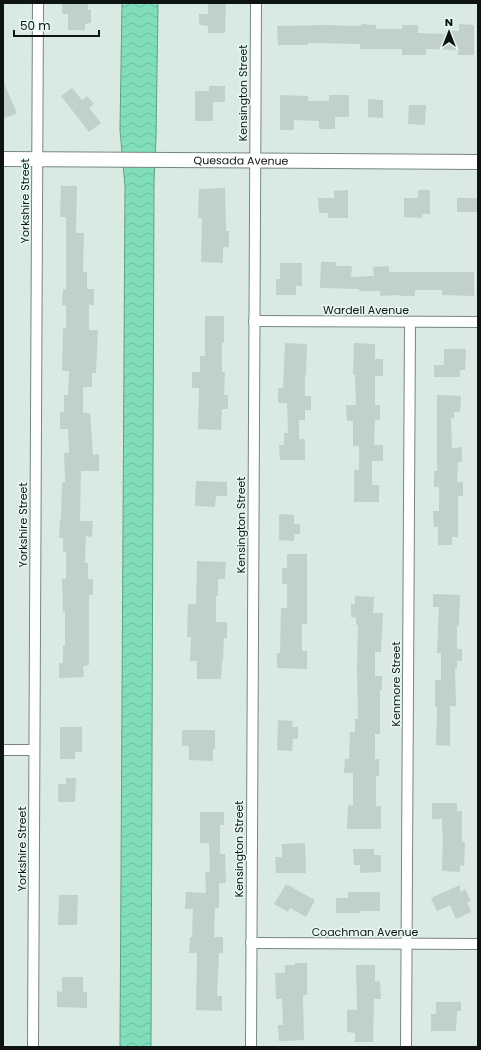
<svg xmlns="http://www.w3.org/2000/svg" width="481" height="1050" font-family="Poppins,sans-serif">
  <defs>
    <pattern id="water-waves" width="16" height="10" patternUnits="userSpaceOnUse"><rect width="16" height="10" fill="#80deba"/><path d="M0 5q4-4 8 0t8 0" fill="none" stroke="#6dbe9f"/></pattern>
  </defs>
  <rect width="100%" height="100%" fill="#d9eae3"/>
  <polygon fill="url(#water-waves)" stroke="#5ea188" points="122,3 158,3 156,138 154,181 151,1047 120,1047 125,186 120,130"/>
  <g fill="#bfd1c9">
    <polygon points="62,3 88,3 88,10 91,10 91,23 85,24 85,30 68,30 68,14 62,14"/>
    <polygon points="208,3 226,3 225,33 208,33 208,26 199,25 199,14 208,14"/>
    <polygon points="361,24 376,25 376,29 402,29 402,25 418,25 418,33 445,34 445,31 459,31 459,24 474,25 474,55 458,55 458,50 426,49 426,55 402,55 402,49 360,49 360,44 308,43 308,45 278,45 277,26 323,25 361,26"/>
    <polygon points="3,81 17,113 3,119"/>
    <polygon points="209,86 225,86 225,102 213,102 213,121 195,121 195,91 209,91"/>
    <polygon points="72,88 82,100 87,96 94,104 89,108 101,123 89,132 61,96"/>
    <polygon points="280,95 308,96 308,101 329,101 329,95 349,95 349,117 335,117 335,129 319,129 319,121 294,120 294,130 280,130"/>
    <polygon points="368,99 383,100 383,118 368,117"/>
    <polygon points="409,105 426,105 425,125 408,124"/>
    <polygon points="61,186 77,186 76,233 84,233 83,272 87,272 87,289 94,289 94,305 89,305 89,330 98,330 96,373 92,373 92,387 83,387 83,413 90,413 93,455 99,454 99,471 81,471 80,521 93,521 92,537 86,536 85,563 88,563 88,579 93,579 93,595 89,595 89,665 83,666 84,677 59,678 59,663 63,663 63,646 65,646 65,612 63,612 62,579 66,579 66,552 63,552 63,538 59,538 60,520 61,520 62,482 65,482 64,453 69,453 68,429 60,429 60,412 64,412 64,395 68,395 69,371 62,371 63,328 66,328 66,305 62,305 63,289 66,289 66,217 60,217"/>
    <polygon points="225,188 226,231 229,231 229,247 223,247 223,263 201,262 202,218 198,218 199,189"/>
    <polygon points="348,190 348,218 328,218 328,213 319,213 318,198 334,198 334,191"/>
    <polygon points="418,190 430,190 430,214 422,214 422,218 404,217 404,198 418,198"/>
    <rect x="457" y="198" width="21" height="14"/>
    <polygon points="321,262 336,262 336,266 352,266 351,277 374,276 373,267 389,266 389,272 474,272 474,296 442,295 442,290 415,290 415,296 399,296 399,295 380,296 380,291 359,291 359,289 320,288"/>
    <polygon points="280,263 302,263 302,286 296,286 296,295 276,295 276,279 280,279"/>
    <polygon points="205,316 224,316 224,343 222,343 222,372 225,372 224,395 228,395 228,409 222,409 221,430 198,429 199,388 192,388 192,372 200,372 200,356 205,356"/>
    <polygon points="285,343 307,344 306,375 305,375 305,396 311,396 311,410 305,410 305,420 299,420 299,439 305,439 305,460 280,460 279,445 284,445 284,433 288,433 287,403 278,403 278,388 283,388"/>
    <polygon points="354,343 375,344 375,359 383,359 383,376 375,376 375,405 380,405 380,420 375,420 374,445 383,445 383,461 372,461 372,485 379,485 379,502 354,502 354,470 359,470 359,446 353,446 353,421 347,421 346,405 356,405 355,375 353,375"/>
    <polygon points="444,349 466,349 465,370 460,370 460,377 434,377 434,365 444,365"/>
    <polygon points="437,395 461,396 460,412 454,412 454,418 451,418 452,448 462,447 462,462 458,462 457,482 463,482 463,496 458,496 458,537 452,537 452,545 438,545 438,527 434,527 433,511 439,511 439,487 434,487 434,471 437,471"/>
    <polygon points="196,481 227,482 227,496 216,496 215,507 195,506"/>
    <polygon points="279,514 294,515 294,524 300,524 300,534 294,534 294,541 279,540"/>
    <polygon points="287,554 307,554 307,624 302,624 302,651 307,651 307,669 277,668 277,653 280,653 281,608 287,608 287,584 282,584 282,568 287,568"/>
    <polygon points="197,561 226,562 225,579 218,579 218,596 216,596 216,622 227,622 227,638 224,638 223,661 222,661 221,679 197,679 197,661 190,661 191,637 187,637 188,604 196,604"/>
    <polygon points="433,594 460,595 459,626 457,626 457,649 462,649 462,661 457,661 457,668 455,668 456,706 450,706 450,746 436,745 437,707 435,707 435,680 441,680 441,653 437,653 439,607 433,607"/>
    <polygon points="355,596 374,597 373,613 383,613 381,652 375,652 375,676 382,676 382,690 380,690 380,734 375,734 375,759 379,759 379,776 376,776 376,806 381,806 381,829 347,829 348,805 353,806 353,773 344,773 345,759 349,759 350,732 355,732 355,719 358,719 357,668 358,625 356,625 356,618 351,617 351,604 355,604"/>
    <polygon points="278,720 293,721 292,727 298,727 298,739 293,739 292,751 277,750"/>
    <polygon points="60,727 82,727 82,752 75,752 75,759 60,759"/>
    <polygon points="182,730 215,730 215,749 213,749 213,761 189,760 189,746 182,746"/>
    <polygon points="66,778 76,778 75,802 58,802 58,784 66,784"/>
    <polygon points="432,803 457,803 457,811 462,811 462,842 465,842 464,866 460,865 460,872 442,871 443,833 442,833 442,819 432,819"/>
    <polygon points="200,812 224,812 224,825 220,825 220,854 225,854 226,883 219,883 219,908 215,908 214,937 223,937 223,953 219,953 217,996 222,996 222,1011 196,1010 197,953 189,953 190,937 192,937 193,909 185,909 186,892 206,893 205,872 210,872 209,843 200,843"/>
    <polygon points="305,843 306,873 276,873 275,857 282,857 282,844"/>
    <polygon points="353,849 374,849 374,855 381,855 381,872 360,873 360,865 354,865"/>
    <polygon points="286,884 315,900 306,917 290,908 288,912 274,904"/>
    <polygon points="460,885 460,892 465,889 471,901 467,902 471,912 456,919 450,905 437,911 431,898"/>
    <polygon points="348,892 380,892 380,911 360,911 360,913 336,913 336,898 348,898"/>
    <polygon points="59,895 78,895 77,925 58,925"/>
    <polygon points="295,963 307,963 307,995 303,995 304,1040 279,1041 278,1025 283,1025 282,999 276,999 275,973 285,973 285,965 295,965"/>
    <polygon points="356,965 375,965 375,982 380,981 381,999 374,999 373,1042 355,1042 355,1033 347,1032 347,1010 357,1010"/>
    <polygon points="62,977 83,977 83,992 87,992 87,1008 57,1007 57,991 62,992"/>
    <polygon points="436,1002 461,1002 461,1011 457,1011 456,1031 431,1031 431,1014 436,1014"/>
  </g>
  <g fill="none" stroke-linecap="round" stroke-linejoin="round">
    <defs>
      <g id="street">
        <polyline points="254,321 478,322"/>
        <polyline points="3,750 34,750"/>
        <polyline points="251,943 478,944"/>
        <polyline points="33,1047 38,3"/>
        <polyline points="251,1047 256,3"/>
        <polyline points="406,1047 410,322"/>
      </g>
      <g id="secondary">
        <path id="s1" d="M3 159 478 162"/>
      </g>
    </defs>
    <use href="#street" stroke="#778780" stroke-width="12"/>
    <use href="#secondary" stroke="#778780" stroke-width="16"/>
    <use href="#street" stroke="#fff" stroke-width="10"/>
    <use href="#secondary" stroke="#fff" stroke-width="14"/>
  </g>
  <g text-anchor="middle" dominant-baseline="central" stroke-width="3" stroke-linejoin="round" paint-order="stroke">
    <g font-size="11" fill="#0e1412" stroke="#e6f8f0">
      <text transform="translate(243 93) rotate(-90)">Kensington Street</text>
      <text stroke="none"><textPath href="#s1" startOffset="238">Quesada Avenue</textPath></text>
      <text transform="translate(25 201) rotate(-90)">Yorkshire Street</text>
      <text x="366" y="310">Wardell Avenue</text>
      <text transform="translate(23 525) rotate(-90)">Yorkshire Street</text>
      <text transform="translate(241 525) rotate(-90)">Kensington Street</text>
      <text transform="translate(396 684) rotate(-90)">Kenmore Street</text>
      <text transform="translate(22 849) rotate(-90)">Yorkshire Street</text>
      <text transform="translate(239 849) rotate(-90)">Kensington Street</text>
      <text x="365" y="932">Coachman Avenue</text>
    </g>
  </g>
  <rect width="481" height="1050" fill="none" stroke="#0e1412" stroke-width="8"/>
  <g transform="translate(449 32)" stroke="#e6f8f0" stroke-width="3" paint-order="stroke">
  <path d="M0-3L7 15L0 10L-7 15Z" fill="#0e1412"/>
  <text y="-6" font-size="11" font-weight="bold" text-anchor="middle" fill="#0e1412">N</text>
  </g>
  <path d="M14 30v6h85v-6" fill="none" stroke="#0e1412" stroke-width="2"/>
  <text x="20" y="30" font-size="12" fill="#0e1412" stroke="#e6f8f0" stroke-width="3" paint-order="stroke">50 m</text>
</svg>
